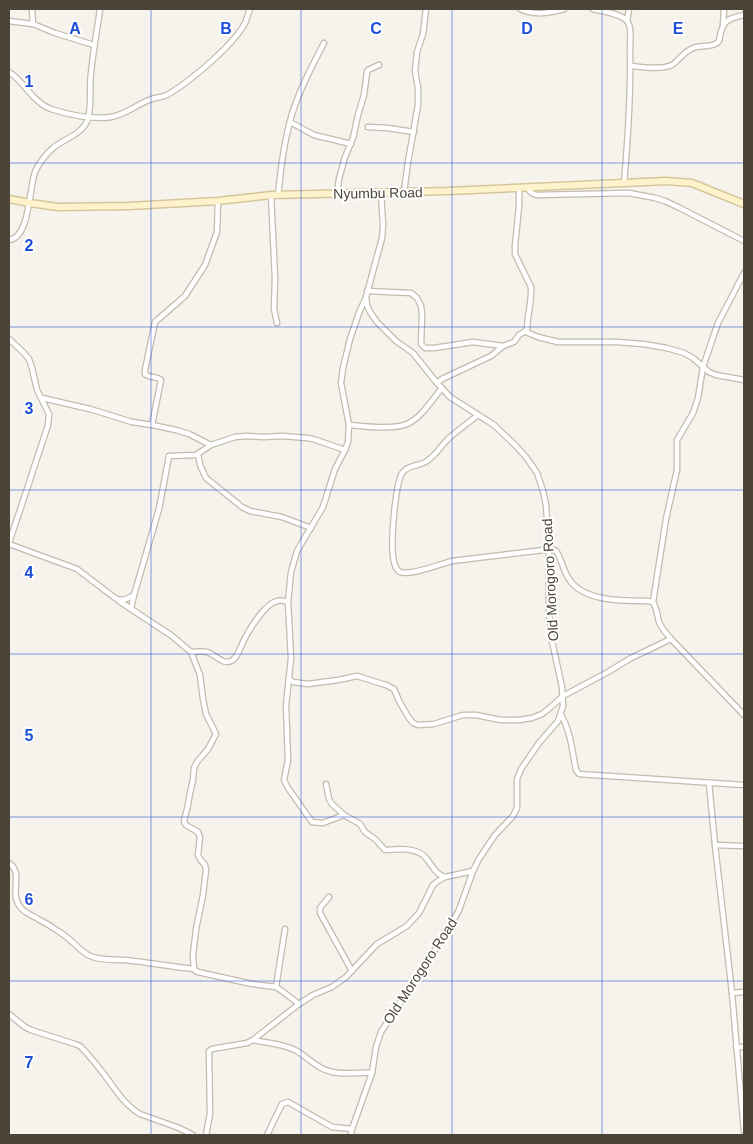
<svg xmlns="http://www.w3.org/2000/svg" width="753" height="1144" font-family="Helvetica,sans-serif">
  <rect width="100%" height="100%" fill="#f6f3ec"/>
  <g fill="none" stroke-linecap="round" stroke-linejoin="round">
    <defs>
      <g id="street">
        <polyline points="32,9 33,24"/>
        <path d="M520 9C536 16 548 13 564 9"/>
        <path d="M593 9C602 11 623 14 628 22 632 29 630 41 630 49 631 93 628 138 624 183"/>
        <polyline points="9,21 33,24 55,33 94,45"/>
        <polyline points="627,21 629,9"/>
        <polyline points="723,25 724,9"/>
        <path d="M631 66C643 67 660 70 672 65 679 60 685 51 693 48 700 45 710 48 717 43 720 41 719 40 720 36 723 20 729 18 744 15"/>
        <path d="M9 72C25 82 32 102 51 109 70 115 91 120 111 117 125 115 136 105 149 100 155 97 161 98 167 95 188 83 234 45 245 23 247 19 248 13 250 9"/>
        <polyline points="290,122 314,135 351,144"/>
        <polyline points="368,127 388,128 414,132"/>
        <path d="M527 187C530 192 532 194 537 195L629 193 655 198 665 201 680 208 744 241"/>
        <polyline points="404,192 408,162 418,105 418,88 415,71 417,52 423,34 426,9"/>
        <polyline points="337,193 339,179 345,157 353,138 358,115 364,95 367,72 368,70 379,65"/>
        <polyline points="271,195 275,278 274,309 277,323"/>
        <path d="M278 195C281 168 284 141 292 114 300 89 312 66 324 43"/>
        <path d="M9 240C30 238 29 188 35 172 39 163 45 155 53 148 64 139 83 134 88 119 92 105 89 88 91 73 93 52 97 31 100 9"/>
        <polyline points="367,291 411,293 417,298 421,306 422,315 421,344 425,348 434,348 473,342 503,346"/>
        <polyline points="526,332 538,337 558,342 617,342 643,344 667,348 684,353 693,358 709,372 716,375 744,380"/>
        <polyline points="9,339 23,352 29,359 32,368 37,390 49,414 48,425 27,489 9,543"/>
        <path d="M437 383 442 379 491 356 503 346 514 342 519 335 527 330C527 316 532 301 531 287L515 254V246L519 206V188"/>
        <polyline points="42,398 90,409 132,422 152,425 176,430 189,434 211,445"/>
        <path d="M478 415C468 423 458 430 448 439 441 446 435 456 427 461 420 466 408 465 403 472 395 481 391 542 393 555 393 560 395 569 400 572 410 576 441 564 452 561L552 549 556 551 558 554C562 562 564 572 569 579 583 602 625 601 648 601L653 602C657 609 657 615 659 622 661 628 667 634 671 639L744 715"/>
        <path d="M152 425 161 380C157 376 149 378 145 374V370L155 322 185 296 205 265 217 232 218 201"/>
        <path d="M349 425C364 426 393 430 407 424 421 418 432 400 442 388"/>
        <polyline points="198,454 200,465 206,478 242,507 250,511 282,517 311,528"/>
        <path d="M9 544 77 569 115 598C122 602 127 599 134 595L159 509 169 456 196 455 211 445 235 437 246 436 263 437 282 436 307 438 313 439 345 450"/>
        <path d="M119 601 172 636 191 652C196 652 202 651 207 652 215 654 222 665 231 661 238 658 241 645 245 638 250 628 266 603 277 601 281 600 285 601 288 602"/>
        <polyline points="653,602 666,519 677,470 677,440 693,413 698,398 703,367 718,323 744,273"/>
        <polyline points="131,609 134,595"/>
        <polyline points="191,652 200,675 203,699 206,714 216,734 208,749 197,762 194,768 193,780 190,793 188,805 185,817 184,822 186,825 198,832 200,837 198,855 200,859 205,865 206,870 203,895 196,929 193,955 194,969 196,971 198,972 252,984 276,987 282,991 299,1004"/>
        <polyline points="289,679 293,682 308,684 338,680 357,676 386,685 394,689 400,703 409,718 413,723 418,725 434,724 463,715 476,715 501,720 519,720 532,718 542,714 552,706 563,696 608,672 631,658 671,639"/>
        <path d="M561 715C571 732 572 751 576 770L579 774 744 785"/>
        <polyline points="709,783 715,845 732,993 744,1131"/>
        <path d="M326 784 329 799 332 804 344 815 360 824 365 832 376 840 385 850C398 849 417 847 426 858 433 866 435 874 445 877"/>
        <polyline points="344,815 323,823 312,822 288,788 284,780 288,760 286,706 291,658 288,602 291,572 297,551 323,507 335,469 345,450 348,442 349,425 341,383 343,368 350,339 360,310 366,298"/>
        <polyline points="715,845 744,846"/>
        <path d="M9 863C25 874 7 894 22 909 26 913 33 916 38 919 46 923 54 928 61 933 71 939 78 949 88 955 99 961 113 959 125 960 148 962 171 967 194 969"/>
        <polyline points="329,897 320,908 320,913 352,971"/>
        <polyline points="276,987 285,929"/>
        <polyline points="732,993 744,992"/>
        <path d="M9 1014 25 1027 31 1030 75 1044 80 1046C88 1054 96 1064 103 1073 114 1087 124 1105 140 1114L179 1128 193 1135"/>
        <path d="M253 1040C267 1043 283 1044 295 1050 308 1057 317 1069 332 1072 345 1075 359 1072 372 1073"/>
        <polyline points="736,1047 744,1047"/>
        <polyline points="206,1135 210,1114 209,1051 212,1049 247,1043 253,1040 299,1004 313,995 332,987 346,977 377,944 407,926 419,913 433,885 438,881 445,877 473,871"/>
        <polyline points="267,1135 282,1104 288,1102 332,1127 352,1129"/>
        <polyline points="351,1135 352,1129 372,1073 376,1047 381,1032 450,927 459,910 473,871 479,859 495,835 513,816 517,808 517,779 521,769 539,743 558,721 563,706 562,687 552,641 549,612 549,549 546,505 543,491 537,473 526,457 516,446 494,425 450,397 437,383 413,353 396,341 377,322 370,312 367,305 366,297 382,238 383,225 381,193"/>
      </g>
      <polyline id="secondary" points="9,199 30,203 58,207 129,206 218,201 271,195 448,191 666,181 692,183 744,204"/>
    </defs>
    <use href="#street" stroke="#c2bbae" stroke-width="7"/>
    <use href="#secondary" stroke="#d6c79b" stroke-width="9"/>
    <use href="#street" stroke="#fff" stroke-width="4.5"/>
    <use href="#secondary" stroke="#fff3cd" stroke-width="6"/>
  </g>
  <path fill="none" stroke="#1d4ed8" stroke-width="1" stroke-opacity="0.55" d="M151 9V1135M301 9V1135M452 9V1135M602 9V1135M9 163H744M9 327H744M9 490H744M9 654H744M9 817H744M9 981H744"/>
  <g text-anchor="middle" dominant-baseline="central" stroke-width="4" stroke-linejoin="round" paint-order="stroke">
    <g font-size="14" fill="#4b4439" stroke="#fff">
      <text transform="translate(378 193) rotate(-1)">Nyumbu Road</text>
      <text transform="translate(550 580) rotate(-93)">Old Morogoro Road</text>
      <text transform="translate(420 971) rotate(-57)">Old Morogoro Road</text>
    </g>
  </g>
  <g font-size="16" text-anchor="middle" font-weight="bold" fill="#1d4ed8" stroke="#fff" stroke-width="4" stroke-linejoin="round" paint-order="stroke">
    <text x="75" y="34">A</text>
    <text x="226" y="34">B</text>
    <text x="376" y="34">C</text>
    <text x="527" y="34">D</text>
    <text x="678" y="34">E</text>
    <text x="29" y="87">1</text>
    <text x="29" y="251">2</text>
    <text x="29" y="414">3</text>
    <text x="29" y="578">4</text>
    <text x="29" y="741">5</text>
    <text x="29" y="905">6</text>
    <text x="29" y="1068">7</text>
  </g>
  <rect width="753" height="1144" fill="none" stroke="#4b4439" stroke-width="20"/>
</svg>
